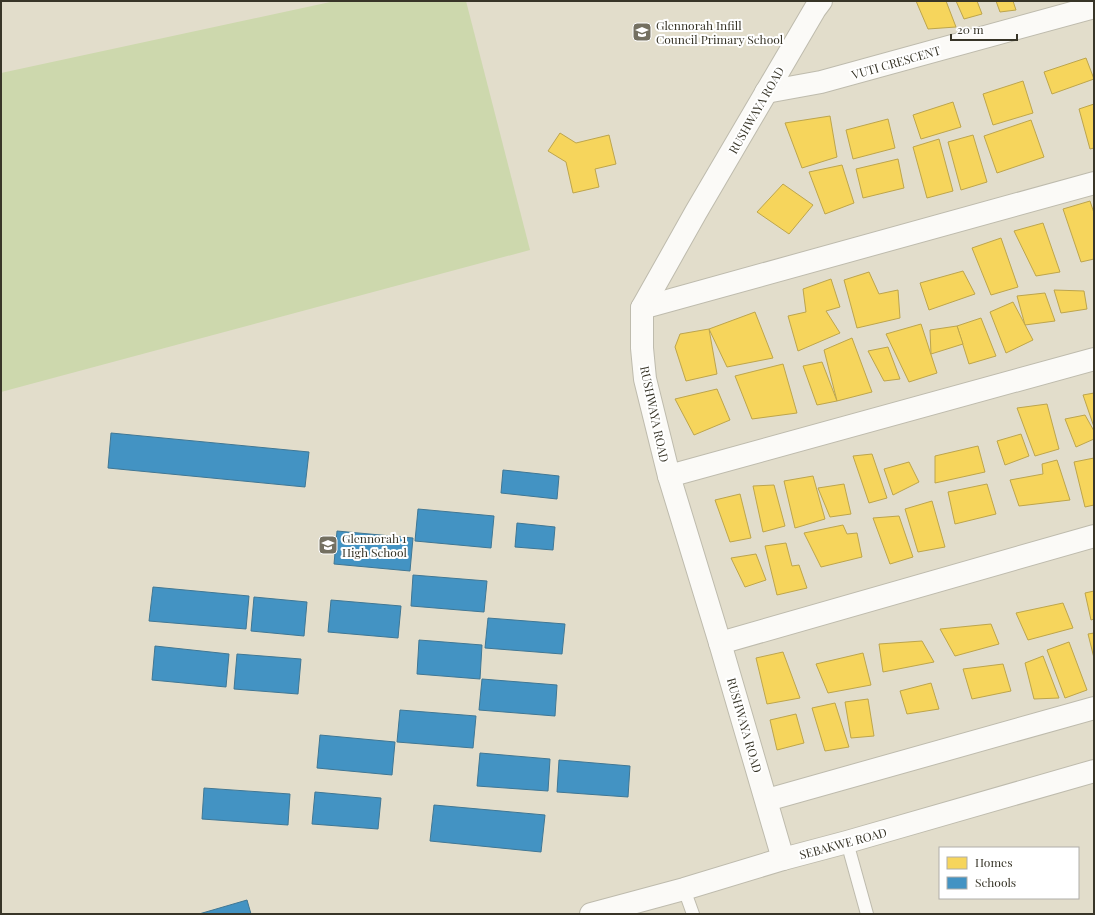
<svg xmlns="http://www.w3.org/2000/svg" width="1095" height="915" font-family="'Playfair Display',serif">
  <rect width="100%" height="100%" fill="#e2ddcb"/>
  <polygon fill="#cdd8ad" points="335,1 466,1 530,250 1,392 1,73"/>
  <g fill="#f6d55c" stroke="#bda54c">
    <polygon points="916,1 946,1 956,27 928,29"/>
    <polygon points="956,1 977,1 982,14 964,19"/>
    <polygon points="996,1 1013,1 1016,10 1000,12"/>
    <polygon points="1086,58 1094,79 1052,94 1044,72"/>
    <polygon points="1023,81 1033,113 993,125 983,94"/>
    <polygon points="953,102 961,127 921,139 913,115"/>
    <polygon points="1094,104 1094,148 1090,149 1079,109"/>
    <polygon points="830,116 837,157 802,168 785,123"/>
    <polygon points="888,119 895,148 853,159 846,130"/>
    <polygon points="1031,120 1044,157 997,173 984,136"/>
    <polygon points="560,133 576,143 609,135 616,164 595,169 599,187 573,193 566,162 548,151"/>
    <polygon points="973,135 987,182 961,190 948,142"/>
    <polygon points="939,139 953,191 927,198 913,147"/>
    <polygon points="898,159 904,188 863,198 856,169"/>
    <polygon points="842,165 854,203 825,214 809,172"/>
    <polygon points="783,184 813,205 789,234 757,212"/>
    <polygon points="1090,201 1094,213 1094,259 1081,262 1063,209"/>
    <polygon points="1043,223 1060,272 1036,276 1014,231"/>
    <polygon points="1001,238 1018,287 991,295 972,248"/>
    <polygon points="963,271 975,294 929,310 920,283"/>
    <polygon points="869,272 879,294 898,290 900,318 857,328 844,280"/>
    <polygon points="831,279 840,307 826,311 840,333 798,351 788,316 806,312 803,289"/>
    <polygon points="1054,290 1084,291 1087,309 1061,313"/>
    <polygon points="1045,293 1055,321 1025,325 1017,296"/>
    <polygon points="1013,302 1033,340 1006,353 990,312"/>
    <polygon points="755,312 773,358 727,367 709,329"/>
    <polygon points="981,318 996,356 969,364 957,326"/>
    <polygon points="921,324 937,373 909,382 886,334"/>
    <polygon points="957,326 963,344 931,354 930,330"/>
    <polygon points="709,329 717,374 686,381 675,347 680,334"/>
    <polygon points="852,338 872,392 837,401 824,350"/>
    <polygon points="888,347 900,379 884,381 868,351"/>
    <polygon points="822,362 837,401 817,405 803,366"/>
    <polygon points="783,364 797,413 752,419 735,376"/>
    <polygon points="717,389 730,420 694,435 675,399"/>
    <polygon points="1094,393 1094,427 1083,395"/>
    <polygon points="1047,404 1059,449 1035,456 1017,408"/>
    <polygon points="1085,415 1094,431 1094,439 1076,447 1065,419"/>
    <polygon points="1021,434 1029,456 1005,465 997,441"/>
    <polygon points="978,446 985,472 935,483 935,456"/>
    <polygon points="872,454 887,498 869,503 853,456"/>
    <polygon points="1094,458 1094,505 1085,507 1074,462"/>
    <polygon points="1057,460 1070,500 1019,506 1010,480 1043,474 1042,464"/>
    <polygon points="909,462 919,482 893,495 884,469"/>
    <polygon points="813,476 825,519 795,528 784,481"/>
    <polygon points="844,484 851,514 830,517 818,488"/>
    <polygon points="987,484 996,514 955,524 948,492"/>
    <polygon points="774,485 785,526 763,532 753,486"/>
    <polygon points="740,494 751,538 730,542 715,500"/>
    <polygon points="932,501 945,547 918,552 905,509"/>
    <polygon points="899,516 913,557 890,564 873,518"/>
    <polygon points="843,525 847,534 857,533 862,557 821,567 804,533"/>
    <polygon points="786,543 792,566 799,565 807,588 777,595 765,546"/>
    <polygon points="756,554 766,580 745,587 731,558"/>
    <polygon points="1094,591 1094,619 1091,620 1085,593"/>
    <polygon points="1063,603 1073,628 1028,640 1016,613"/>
    <polygon points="991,624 999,644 955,656 940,629"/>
    <polygon points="1094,633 1094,658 1088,634"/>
    <polygon points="922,641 934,662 883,672 879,644"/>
    <polygon points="1069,642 1087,690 1065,698 1047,650"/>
    <polygon points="783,652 800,698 767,704 756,658"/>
    <polygon points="863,653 871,685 828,693 816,664"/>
    <polygon points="1043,656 1059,698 1034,699 1025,663"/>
    <polygon points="1003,664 1011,691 972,699 963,669"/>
    <polygon points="931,683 939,709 907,714 900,691"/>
    <polygon points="868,699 874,736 851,738 845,702"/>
    <polygon points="835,703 849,747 825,751 812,708"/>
    <polygon points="796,714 804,743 777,750 770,720"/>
  </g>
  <g fill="#4393c3" stroke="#407794">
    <polygon points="111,433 309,452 305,487 108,468"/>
    <polygon points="503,470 559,476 557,499 501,493"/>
    <polygon points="418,509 494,516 491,548 415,541"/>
    <polygon points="517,523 555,527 553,550 515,547"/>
    <polygon points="337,531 413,538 410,571 334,564"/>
    <polygon points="413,575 487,581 484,612 411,606"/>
    <polygon points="153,587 249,596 246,629 149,621"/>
    <polygon points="254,597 307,602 304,636 251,631"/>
    <polygon points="331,600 401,606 398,638 328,632"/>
    <polygon points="488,618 565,624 562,654 485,648"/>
    <polygon points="419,640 482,645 480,679 417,674"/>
    <polygon points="155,646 229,654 226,687 152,680"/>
    <polygon points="237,654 301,659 298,694 234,689"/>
    <polygon points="482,679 557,685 555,716 479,710"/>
    <polygon points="400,710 476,716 473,748 397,742"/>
    <polygon points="320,735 395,742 392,775 317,768"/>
    <polygon points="480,753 550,759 548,791 477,786"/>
    <polygon points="559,760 630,766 628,797 557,792"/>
    <polygon points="204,788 290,794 288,825 202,819"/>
    <polygon points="315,792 381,798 378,829 312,824"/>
    <polygon points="434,805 545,815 541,852 430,841"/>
    <polygon points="247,900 251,914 199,914"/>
  </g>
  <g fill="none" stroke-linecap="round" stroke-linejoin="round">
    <defs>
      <g id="service">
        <polyline points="847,842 867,914"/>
        <polyline points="684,889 693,914"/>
      </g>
      <g id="minor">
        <polyline points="766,92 821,82 1094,7"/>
        <polyline points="642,308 1094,183"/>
        <polyline points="669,476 1094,359"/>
        <polyline points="720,643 1094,536"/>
        <polyline points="767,800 1094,708"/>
        <polyline points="783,859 720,643 669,476 645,379 642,348 642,308 696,212 815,9 821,1"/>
      </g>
      <polyline id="tertiary" points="591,914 684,889 783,859 847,842 1094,771"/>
    </defs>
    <use href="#service" stroke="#bebbad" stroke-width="14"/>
    <use href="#minor" stroke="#bebbad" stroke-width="24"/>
    <use href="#tertiary" stroke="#bebbad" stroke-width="24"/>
    <use href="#service" stroke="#fbfaf7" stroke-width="12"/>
    <use href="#minor" stroke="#fbfaf7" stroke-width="22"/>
    <use href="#tertiary" stroke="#fbfaf7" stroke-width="22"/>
  </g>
  <defs>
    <symbol id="school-square" viewBox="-11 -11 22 22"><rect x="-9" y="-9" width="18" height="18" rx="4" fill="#747061" stroke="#fff"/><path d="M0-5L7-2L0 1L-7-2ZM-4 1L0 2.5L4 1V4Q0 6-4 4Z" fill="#fff"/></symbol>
  </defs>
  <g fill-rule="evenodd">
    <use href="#school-square" x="631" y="21" width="22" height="22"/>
    <use href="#school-square" x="317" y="534" width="22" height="22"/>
  </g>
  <g text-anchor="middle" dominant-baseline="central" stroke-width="4" stroke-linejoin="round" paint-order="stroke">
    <g font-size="12" fill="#383528" stroke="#fff" text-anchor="start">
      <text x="656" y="25">Glennorah Infill<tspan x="656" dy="14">Council Primary School</tspan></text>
      <text x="342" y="538">Glennorah 1<tspan x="342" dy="14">High School</tspan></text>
    </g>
    <g font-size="12" fill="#383528" stroke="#fff">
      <text transform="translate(896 62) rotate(-16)">VUTI CRESCENT</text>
      <text transform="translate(756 110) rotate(-60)">RUSHWAYA ROAD</text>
      <text transform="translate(655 414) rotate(78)">RUSHWAYA ROAD</text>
      <text transform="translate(745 725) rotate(74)">RUSHWAYA ROAD</text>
      <text transform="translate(843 843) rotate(-15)">SEBAKWE ROAD</text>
    </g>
  </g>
  <rect width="1095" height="915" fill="none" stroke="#383528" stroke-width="4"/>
  <rect x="939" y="847" width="140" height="52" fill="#ffffff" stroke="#afaea9"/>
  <rect x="947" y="857" width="20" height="12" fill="#f6d55c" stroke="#afaea9"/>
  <text x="975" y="867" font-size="12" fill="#383528">Homes</text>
  <rect x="947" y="877" width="20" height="12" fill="#4393c3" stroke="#afaea9"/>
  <text x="975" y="887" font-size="12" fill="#383528">Schools</text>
  <path d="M951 34v6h66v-6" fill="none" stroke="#383528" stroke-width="2"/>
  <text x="957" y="34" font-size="12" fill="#383528" stroke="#ffffff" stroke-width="3" paint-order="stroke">20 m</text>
</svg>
